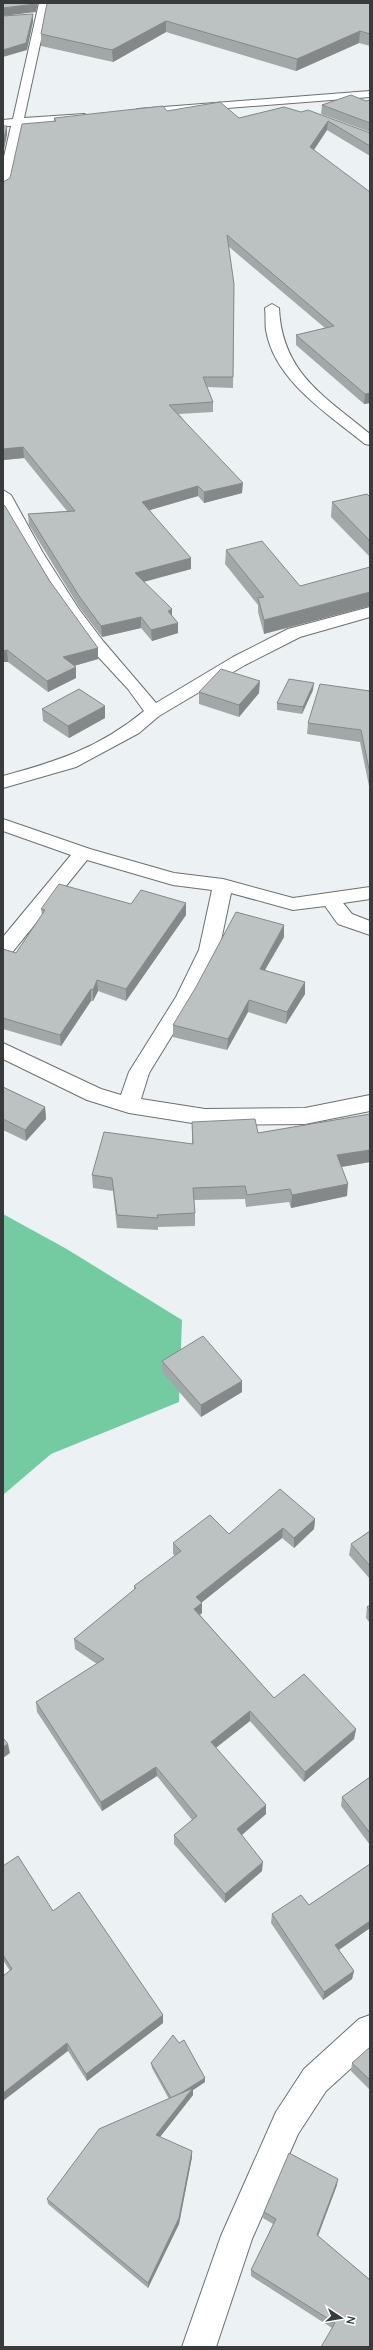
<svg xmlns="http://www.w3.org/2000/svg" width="373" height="2350" font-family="Manrope,sans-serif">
  <rect width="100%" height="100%" fill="#ecf1f4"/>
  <polygon fill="#74cba2" points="3,1214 65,1248 182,1320 179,1402 51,1454 3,1495"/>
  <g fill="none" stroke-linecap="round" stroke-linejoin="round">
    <defs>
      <g id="minor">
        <polygon points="39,3 49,3 24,118 84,114 90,117 84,120 23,125 9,187 3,191 3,161 11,126 3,126 3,120 13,119"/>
        <polygon points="370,91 370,97 138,115 132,112 138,109"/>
        <path d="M272 304 279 308C282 373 324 396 370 434V445L365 444C328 414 274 380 266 330 265 323 266 315 265 308Z"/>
        <path d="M3 490 11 495 43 553 78 608 103 641 156 703 233 657 288 629 370 607V617L300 637 245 665 159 716 139 733 76 767 3 788V776C58 761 99 748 144 711L128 689 91 649 51 590 3 509Z"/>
        <polygon points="3,819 90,849 174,873 223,879 293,898 370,887 370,899 343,903 352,914 370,921 370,935 338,924 325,906 293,910 231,893 219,950 195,998 149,1073 141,1099 205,1109 305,1108 370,1095 370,1111 305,1124 205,1125 129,1113 87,1100 3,1059 3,1043 101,1089 121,1095 129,1072 176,997 199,950 212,890 173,885 87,860 10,955 3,957 3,937 71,855 3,831"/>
        <polygon points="370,2015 370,2051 326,2091 298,2134 252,2239 216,2347 182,2347 221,2236 276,2112 304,2069 359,2019"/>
      </g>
    </defs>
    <use href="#minor" stroke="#6b7072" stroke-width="2"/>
    <use href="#minor" fill="#fff" fill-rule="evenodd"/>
  </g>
  <g fill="#a2a7a7">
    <polygon points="47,3 370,3 370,46 359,43 296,71 166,32 113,62 41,46 41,34"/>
    <polygon points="370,100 370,132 321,114 322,105 366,101"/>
    <polygon points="284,107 370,133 370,156 327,130 314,150 370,403 364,404 296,345 296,335 325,328 228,246 234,284 233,388 207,387 213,402 213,412 179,414 242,493 204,503 198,496 150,510 191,569 144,582 172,616 178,633 152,641 141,628 102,637 79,607 29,525 28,514 67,511 24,458 3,460 10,178 54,121 54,118 167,111 239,118"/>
    <polygon points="370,497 370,557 331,517 332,502"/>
    <polygon points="3,504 98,659 74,666 76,678 48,692 8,662 3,662"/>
    <polygon points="226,550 300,586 264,634 258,612 258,605 225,564"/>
    <polygon points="313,690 302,714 277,710 277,703"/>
    <polygon points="370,691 370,791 360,742 307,734 308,723"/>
    <polygon points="199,692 259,693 239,717 199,704"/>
    <polygon points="105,706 105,718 69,738 43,721 42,709"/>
    <polygon points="131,904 186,915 126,1001 98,991 93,1001 91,1001 61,1046 3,1029 3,949 16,953 42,915 41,909"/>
    <polygon points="284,937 265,970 305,994 286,1024 248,1012 227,1050 173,1037 173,1025"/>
    <polygon points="3,1087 45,1107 46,1119 26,1141 3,1130"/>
    <polygon points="370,1114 370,1162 341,1167 347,1196 291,1208 289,1202 246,1207 245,1199 194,1200 195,1213 195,1226 158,1227 158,1230 117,1228 113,1191 93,1188 92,1175 192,1144 192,1122 258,1133"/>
    <polygon points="162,1361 242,1392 201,1417 162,1372"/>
    <polygon points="315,1519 314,1529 294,1548 282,1538 201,1603 202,1613 200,1615 274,1698 356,1729 354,1739 304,1782 250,1721 216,1748 266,1805 266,1814 242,1835 262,1871 225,1903 174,1844 174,1835 192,1820 157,1776 102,1811 37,1712 36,1702 97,1664 75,1649 74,1639 134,1590 134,1586 175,1556 173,1554 173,1543 229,1534"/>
    <polygon points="370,1531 370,1579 349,1555 351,1544"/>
    <polygon points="370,1605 370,1623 366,1618 367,1607"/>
    <polygon points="370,1777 370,1845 341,1806 342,1797"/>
    <polygon points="370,1864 370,1928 339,1950 354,1971 352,1979 323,2000 271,1923 272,1914 309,1905"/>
    <polygon points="3,1866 53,1911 163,2015 163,2023 87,2081 68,2051 10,1971 3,1960"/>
    <polygon points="370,2047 370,2090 351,2071 352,2063"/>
    <polygon points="151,2063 205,2078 205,2082 193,2090 193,2095 160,2137 192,2157 179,2224 148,2288 48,2204 47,2199 169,2099 152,2068"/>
    <polygon points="337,2185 318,2236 370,2280 332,2328 251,2276 251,2270 273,2224 263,2218 264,2212"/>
  </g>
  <g fill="#848888">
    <polygon points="36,3 38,3 36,12 3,16 3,8"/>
    <polygon points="33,14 33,22 27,50 3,57 3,50"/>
    <polygon points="166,21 166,32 113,62 112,50"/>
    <polygon points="360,31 359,43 296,71 297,59"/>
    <polygon points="328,121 327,130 309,157 310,147"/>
    <polygon points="7,126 7,135 3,154 3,142"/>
    <polygon points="370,393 370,403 364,404 365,394"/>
    <polygon points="23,447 24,458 3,460 3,449"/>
    <polygon points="243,483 242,493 204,503 204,492"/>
    <polygon points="198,486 198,496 143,512 142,502"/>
    <polygon points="191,558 191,569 135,584 135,573"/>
    <polygon points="370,592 370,606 264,634 264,620"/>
    <polygon points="172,609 172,620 168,611"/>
    <polygon points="141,617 141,628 102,637 101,626"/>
    <polygon points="178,623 178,633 152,641 151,630"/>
    <polygon points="98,648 98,659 63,669 63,657"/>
    <polygon points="7,650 8,662 3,662 3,651"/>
    <polygon points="76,667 76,678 48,692 47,681"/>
    <polygon points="260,681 259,693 239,717 239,705"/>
    <polygon points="314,683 313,690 302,714 303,707"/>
    <polygon points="105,706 105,718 69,738 68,726"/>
    <polygon points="186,903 186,915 126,1001 126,989"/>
    <polygon points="284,925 284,937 259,980 260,969"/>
    <polygon points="97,980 98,991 93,1001 93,990"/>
    <polygon points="305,982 305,994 286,1024 287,1012"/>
    <polygon points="91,989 91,1001 61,1046 60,1035"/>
    <polygon points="249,1000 248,1012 227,1050 228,1039"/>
    <polygon points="45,1107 46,1119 26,1141 25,1130"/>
    <polygon points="370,1150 370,1162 335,1168 337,1155"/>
    <polygon points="348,1184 347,1196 291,1208 292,1195"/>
    <polygon points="242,1381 242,1392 201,1417 201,1405"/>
    <polygon points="315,1519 314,1529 294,1548 294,1538"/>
    <polygon points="283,1528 282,1538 196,1607 196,1597"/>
    <polygon points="202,1603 202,1613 194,1619 194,1609"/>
    <polygon points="250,1711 250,1721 210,1752 211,1742"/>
    <polygon points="356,1729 354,1739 304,1782 305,1772"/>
    <polygon points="8,1744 10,1753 3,1758 3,1747"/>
    <polygon points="156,1767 157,1776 102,1811 101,1802"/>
    <polygon points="266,1805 266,1814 237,1839 237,1829"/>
    <polygon points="263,1862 262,1871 225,1903 225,1894"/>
    <polygon points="370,1921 370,1928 334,1953 335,1945"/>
    <polygon points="354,1971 352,1979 323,2000 324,1992"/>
    <polygon points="163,2015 163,2023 87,2081 86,2074"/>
    <polygon points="67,2043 68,2051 3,2101 3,2093"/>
    <polygon points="205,2078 205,2082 193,2090 193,2095 156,2142 156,2135 172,2099"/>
    <polygon points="192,2151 192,2157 179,2224 148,2288 148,2283"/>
    <polygon points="338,2179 337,2185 316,2241 317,2235"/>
  </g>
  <g fill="#bcc2c2" stroke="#848888">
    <polygon points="3,3 36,3 35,4 3,8"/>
    <polygon points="47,3 370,3 370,34 360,31 297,59 166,21 112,50 41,34"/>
    <polygon points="33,14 26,43 3,50 3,16"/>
    <polygon points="351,95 366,101 370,100 370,123 322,105"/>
    <polygon points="220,102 239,118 284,107 301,112 308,110 370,133 370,146 328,121 310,147 370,192 370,393 365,394 296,335 334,326 227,235 234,284 233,377 203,377 213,402 169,405 243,483 204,492 198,486 142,502 191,558 135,573 172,609 168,611 178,623 151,630 141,617 101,626 79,596 28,514 75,511 23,447 3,449 3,182 10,178 22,124 56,121 54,118 163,106 167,111"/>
    <polygon points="3,126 7,126 3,142"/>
    <polygon points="367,494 370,497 370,541 332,502"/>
    <polygon points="3,504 5,506 49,580 98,648 63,657 76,667 47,681 7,650 3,651"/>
    <polygon points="262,541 300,586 370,567 370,592 264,620 258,598 264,597 226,550"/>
    <polygon points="221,669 260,681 239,705 199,692"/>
    <polygon points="289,679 314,683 303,707 277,703"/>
    <polygon points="320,684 370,691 370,759 369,760 370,760 370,774 361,730 308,723"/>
    <polygon points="79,689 105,706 68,726 42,709"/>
    <polygon points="59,884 131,904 141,890 186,903 126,989 97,980 93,990 91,989 60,1035 3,1018 3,949 16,953 45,910 41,909"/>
    <polygon points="236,912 284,925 260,969 305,982 287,1012 249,1000 228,1039 173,1025 196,987"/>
    <polygon points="3,1087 45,1107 25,1130 3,1119"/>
    <polygon points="370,1114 370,1150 337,1155 348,1184 292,1195 290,1189 247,1195 245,1186 193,1188 195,1213 157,1215 158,1218 117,1215 112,1178 92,1175 104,1132 193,1144 192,1122 255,1119 258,1133"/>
    <polygon points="203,1336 242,1381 201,1405 162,1361"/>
    <polygon points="280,1489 315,1519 294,1538 283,1528 196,1597 202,1603 194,1609 274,1698 304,1674 356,1729 305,1772 250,1711 211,1742 266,1805 237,1829 263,1862 225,1894 174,1835 197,1816 156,1767 101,1802 36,1702 104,1659 74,1639 136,1588 134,1586 181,1551 173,1543 210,1515 229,1534"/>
    <polygon points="370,1531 370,1566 351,1544"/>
    <polygon points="370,1605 370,1611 367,1607"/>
    <polygon points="3,1738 8,1744 3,1747"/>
    <polygon points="370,1777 370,1833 342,1797"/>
    <polygon points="18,1856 53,1911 79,1892 163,2015 86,2074 67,2043 3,2093 3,1976 12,1969 3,1955 3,1866"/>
    <polygon points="370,1864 370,1921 335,1945 354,1971 324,1992 272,1914 301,1895 309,1905"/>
    <polygon points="173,2035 179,2043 184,2040 205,2078 181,2093 171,2098 151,2063"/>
    <polygon points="370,2047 370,2080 352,2063"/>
    <polygon points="193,2088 156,2135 192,2151 179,2218 148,2283 47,2199 99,2129"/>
    <polygon points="289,2153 338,2179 317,2235 370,2280 370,2347 321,2347 335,2323 251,2270 276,2219 264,2212"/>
  </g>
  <rect width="373" height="2350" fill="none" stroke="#383a3b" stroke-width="8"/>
  <g transform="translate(341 2318) rotate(102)" stroke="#ffffff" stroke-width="3" paint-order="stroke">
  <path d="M0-3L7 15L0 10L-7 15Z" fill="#383a3b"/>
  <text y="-6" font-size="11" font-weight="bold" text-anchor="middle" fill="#383a3b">N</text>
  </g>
</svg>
